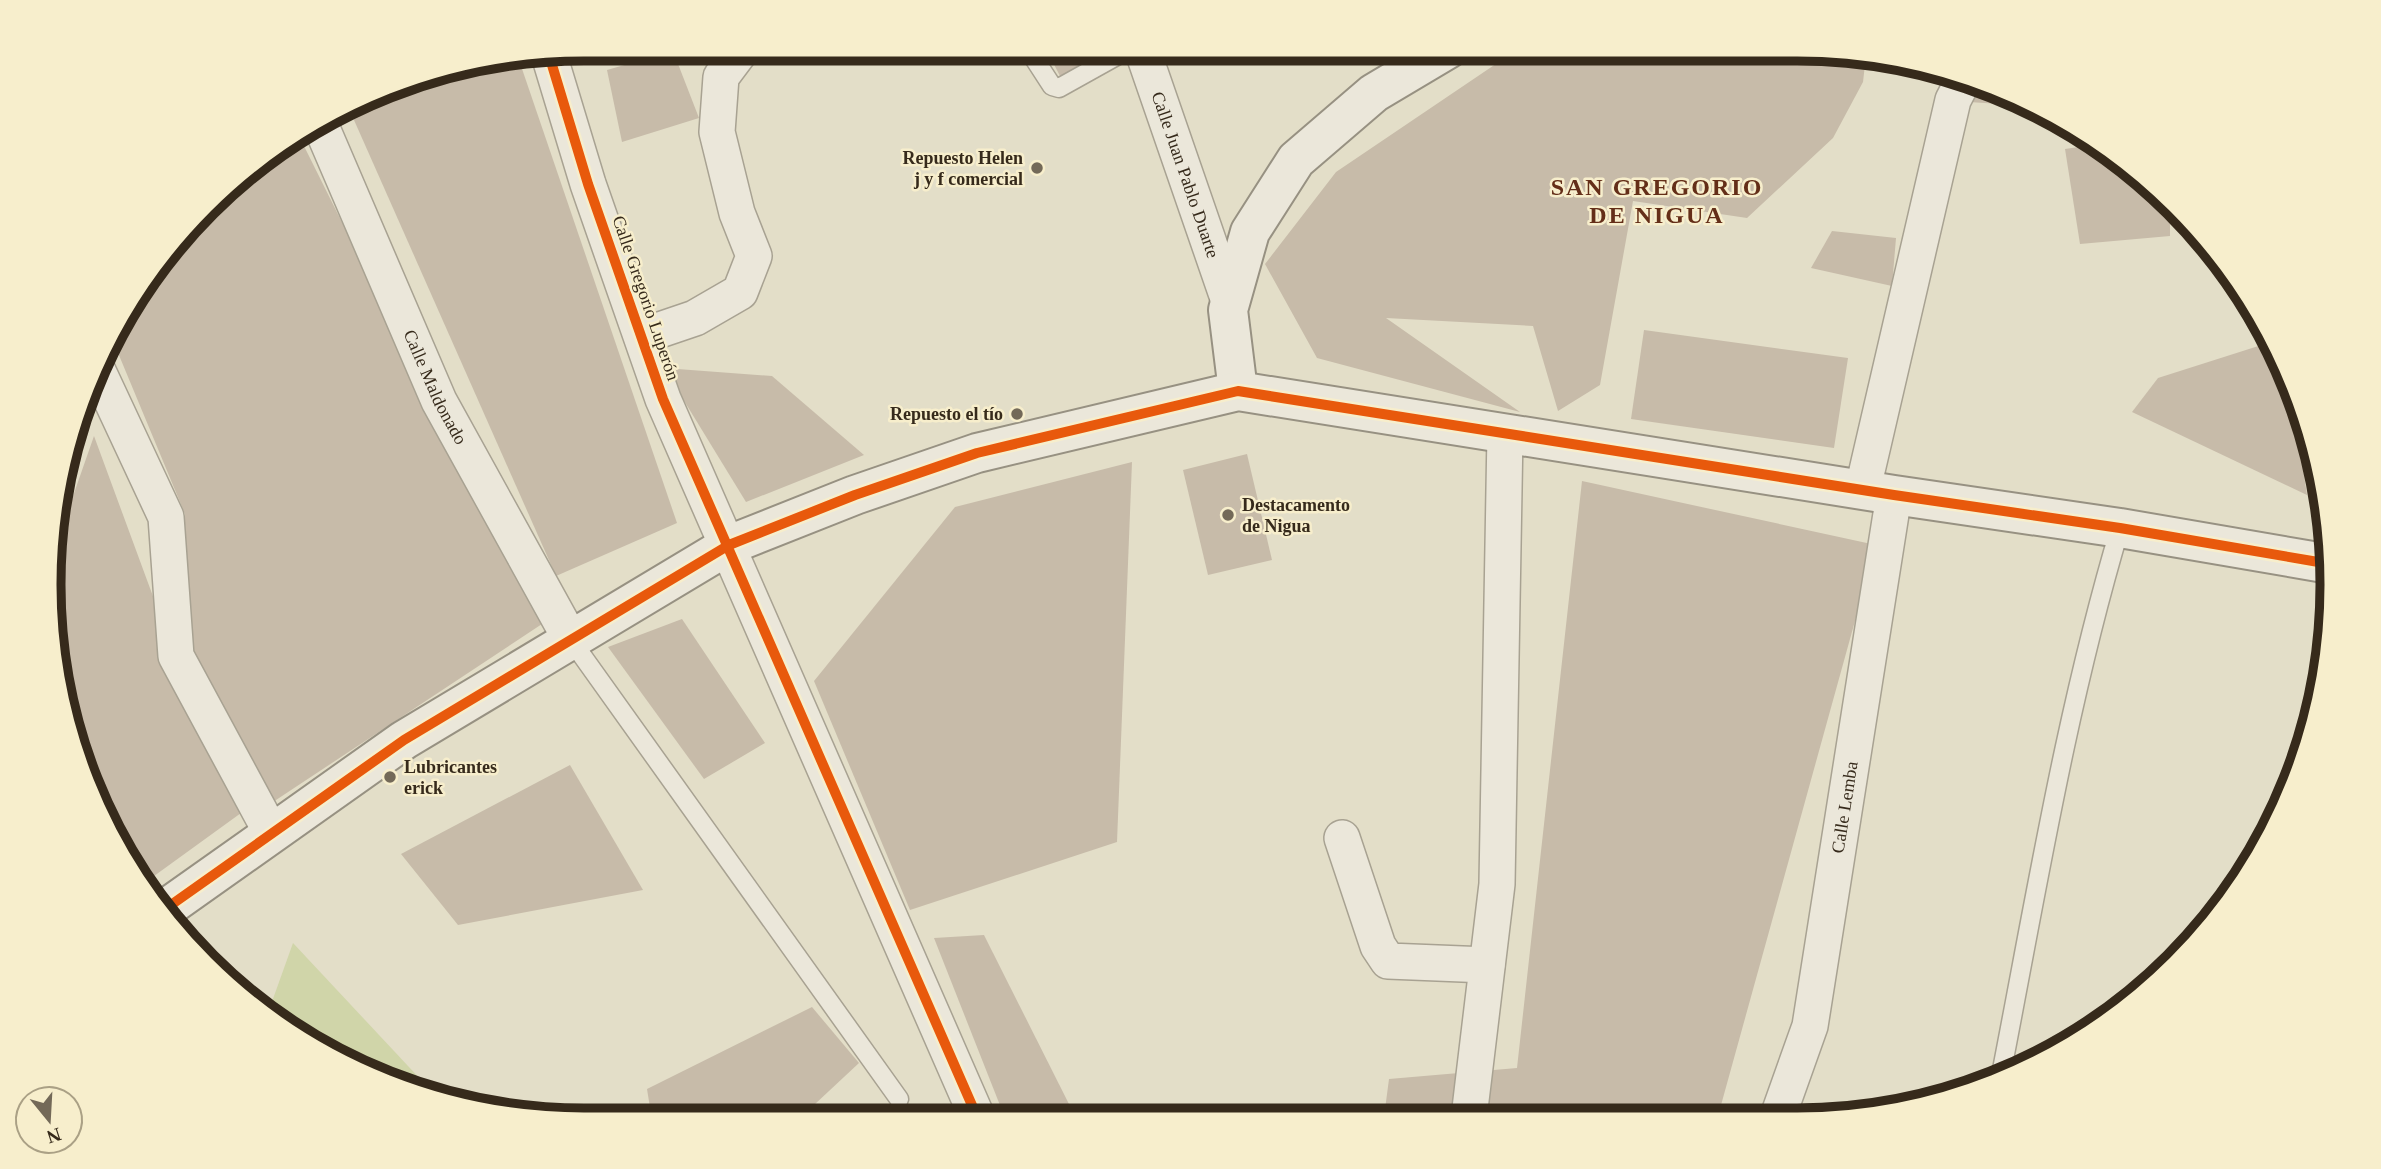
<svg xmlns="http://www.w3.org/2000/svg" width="2381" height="1169" font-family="Georgia,serif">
  <rect width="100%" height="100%" fill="#e3dec8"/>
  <polygon fill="#d0d5a9" points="293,943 437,1097 379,1079 269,1010"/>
  <g fill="#c7bba9">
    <polygon points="1046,49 1093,49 1098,58 1060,76"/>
    <polygon points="1518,49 1797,49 1866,56 1863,82 1833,138 1747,218 1633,201 1600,385 1558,411 1533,326 1386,318 1520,412 1317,358 1265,264 1336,172"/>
    <polygon points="673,51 699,118 622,142 607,70"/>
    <polygon points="519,60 677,523 556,576 350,111 412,78"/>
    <polygon points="1981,83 2002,90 2031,106 1969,102"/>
    <polygon points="300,138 542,624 273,802 184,667 185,514 116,348 139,287 258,160"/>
    <polygon points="2099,144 2170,201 2170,236 2080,244 2065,149"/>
    <polygon points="1832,231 1896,238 1892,286 1811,268"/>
    <polygon points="1644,330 1848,358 1834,448 1631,419"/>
    <polygon points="2271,342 2289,375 2307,495 2132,412 2158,378"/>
    <polygon points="664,368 772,376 864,455 746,502"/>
    <polygon points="94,436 179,667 241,813 143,884 104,822 54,654 57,542"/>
    <polygon points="1247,454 1272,560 1208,575 1183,470"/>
    <polygon points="1132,462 1117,842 910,910 814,681 955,507"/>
    <polygon points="1582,481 1876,545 1718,1116 1384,1117 1389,1079 1517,1068"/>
    <polygon points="682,619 765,743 704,779 608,647"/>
    <polygon points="570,765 643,890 458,925 401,854"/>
    <polygon points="984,935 1076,1118 1005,1118 934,938"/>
    <polygon points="812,1007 859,1063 799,1119 652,1120 647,1089"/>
  </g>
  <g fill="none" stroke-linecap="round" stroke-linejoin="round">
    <defs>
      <g id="lane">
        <polyline points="1028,49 1052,86 1059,88 1129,49"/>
        <polyline points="571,640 899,1099"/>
        <path d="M2000 1080C2036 895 2066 709 2120 528"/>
      </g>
      <g id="street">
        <path id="s1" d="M1142 49 1229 301"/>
        <polyline points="549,55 588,184 663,399 978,1119"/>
        <path id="s2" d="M321 126 439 401 571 640"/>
        <polyline points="642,336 695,318 740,292 754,256 737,213 717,132 721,77 742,49"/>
        <polyline points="96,367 166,517 176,656 272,834"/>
        <polyline points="1863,488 1953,100 1964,79"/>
        <polyline points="1342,838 1378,946 1388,961 1487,965"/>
        <path id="s3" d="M1778 1116 1810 1026 1894 495"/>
        <polyline points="1469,1117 1497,884 1505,433"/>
      </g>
      <g id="secondary">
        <polyline points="1238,391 1228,310 1250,232 1296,160 1374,93 1448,49"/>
        <polyline points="161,912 404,740 729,545 855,495 977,453 1238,391 1894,495 2120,528 2330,564"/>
      </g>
    </defs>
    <use href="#lane" stroke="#a8a292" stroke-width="21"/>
    <use href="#street" stroke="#a8a292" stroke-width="38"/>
    <use href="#secondary" stroke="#979182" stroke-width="42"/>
    <use href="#lane" stroke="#ebe7da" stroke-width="18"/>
    <use href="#street" stroke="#ebe7da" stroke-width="35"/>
    <use href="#secondary" stroke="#ebe7da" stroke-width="38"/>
    <defs>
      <g id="cycleway">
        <polyline points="549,55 588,184 663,399 978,1119"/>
        <polyline points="161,912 404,740 729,545 855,495 977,453 1238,391 1894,495 2120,528 2330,564"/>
      </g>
    </defs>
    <use href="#cycleway" stroke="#f7eecc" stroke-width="15"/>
    <use href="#cycleway" stroke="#e8590c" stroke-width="10"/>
  </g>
  <g fill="#736958" stroke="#f7eecc" stroke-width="2.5">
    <circle cx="1037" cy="168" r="7"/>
    <circle cx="1017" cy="414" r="7"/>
    <circle cx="1228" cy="515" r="7"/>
    <circle cx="390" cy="777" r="7"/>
  </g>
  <g text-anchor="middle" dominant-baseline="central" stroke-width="5" stroke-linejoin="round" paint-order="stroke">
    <g font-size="18" font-weight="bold" fill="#362a1b" stroke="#f7eecc" text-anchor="end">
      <text x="1023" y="158">Repuesto Helen<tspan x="1023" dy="21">j y f comercial</tspan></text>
      <text x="1003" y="414">Repuesto el tío</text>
      <text x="1242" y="505" text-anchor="start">Destacamento<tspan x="1242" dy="21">de Nigua</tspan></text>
      <text x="404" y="767" text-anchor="start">Lubricantes<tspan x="404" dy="21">erick</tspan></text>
    </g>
    <g font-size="18" fill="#362a1b" stroke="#f7eecc">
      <text stroke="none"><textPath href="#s1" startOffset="133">Calle Juan Pablo Duarte</textPath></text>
      <text transform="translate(646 298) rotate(71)">Calle Gregorio Luperón</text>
      <text stroke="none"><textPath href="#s2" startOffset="285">Calle Maldonado</textPath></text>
      <text stroke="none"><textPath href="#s3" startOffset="317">Calle Lemba</textPath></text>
    </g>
    <g font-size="24" font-weight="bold" letter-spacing="2" fill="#642e18" stroke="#f7eecc">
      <text x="1657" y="187">SAN GREGORIO<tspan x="1657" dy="28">DE NIGUA</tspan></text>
    </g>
  </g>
  <path d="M0 0H2381V1169H0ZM584 61H1797A523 523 0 0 1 2320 584V585A523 523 0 0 1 1797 1108H584A523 523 0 0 1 61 585V584A523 523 0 0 1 584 61Z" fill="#f7eecc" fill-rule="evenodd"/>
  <path fill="none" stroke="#362a1b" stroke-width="9" d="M584 61H1797A523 523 0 0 1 2320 584V585A523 523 0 0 1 1797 1108H584A523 523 0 0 1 61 585V584A523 523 0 0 1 584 61Z"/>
  <g transform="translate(49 1120) rotate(162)"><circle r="33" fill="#f7eecc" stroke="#aaa085" stroke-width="2"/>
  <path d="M0-5L12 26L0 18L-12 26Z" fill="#736958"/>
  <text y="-10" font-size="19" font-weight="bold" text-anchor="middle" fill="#362a1b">N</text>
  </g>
</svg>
